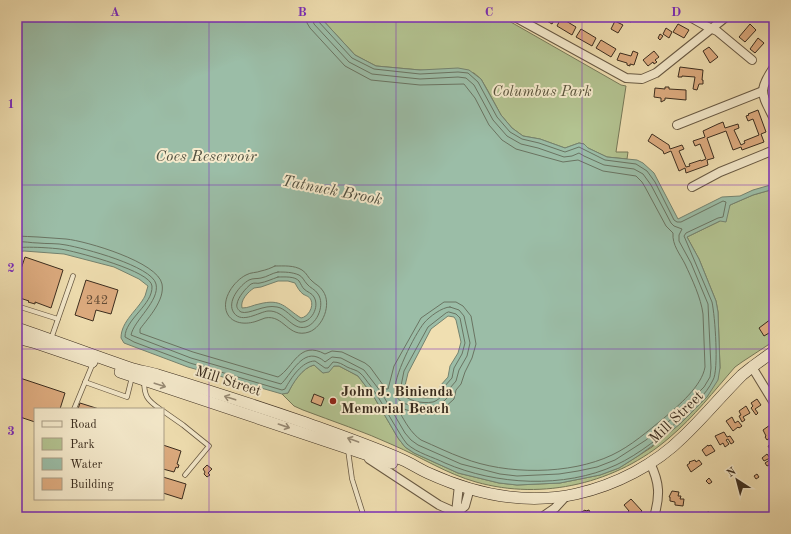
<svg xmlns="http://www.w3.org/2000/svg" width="791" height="534" font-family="'Old Standard TT',serif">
  <rect width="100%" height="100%" fill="#f0dfb1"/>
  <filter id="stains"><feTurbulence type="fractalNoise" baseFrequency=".005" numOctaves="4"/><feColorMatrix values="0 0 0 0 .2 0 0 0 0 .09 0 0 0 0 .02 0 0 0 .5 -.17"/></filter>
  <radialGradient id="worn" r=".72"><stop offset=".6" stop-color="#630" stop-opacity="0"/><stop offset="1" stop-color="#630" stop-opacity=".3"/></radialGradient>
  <g fill="#b3c391" stroke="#767858">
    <polygon points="320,17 502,17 621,85 626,86 616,152 628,152 627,159 607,157 588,148 584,144 579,143 565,148 540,139 523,136 512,128 501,115 488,91 481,79 474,73 420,70 376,66 355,55"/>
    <path d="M774 189V341L742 362 735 367C714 391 694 417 669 438 617 483 543 501 476 482 447 474 421 457 393 445 365 432 332 421 303 410L294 406 282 394 288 393C293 382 302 368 314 365L323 373 334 366H339L358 376 374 397 398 438 405 447 414 453 458 473 499 483 517 485 560 483 600 475 619 468 638 456 652 447 688 416 707 397 720 368 718 312 716 301 699 259 687 237 720 221 730 205 753 195Z"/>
  </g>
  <path fill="#9bbda7" stroke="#748370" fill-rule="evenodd" d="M17 17H320L355 55 376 66 420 70 458 68 469 70 481 79 501 115 512 128 523 136 540 139 565 148 579 143 584 144 588 148 607 157 637 160 643 163 654 173 678 219 722 197 740 196 753 190 774 184V189L753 195 730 205 726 222 720 221 687 237 699 259 716 301 718 312 720 368 718 380 707 397 680 424 663 438 638 456 619 468 600 475 560 483 517 485 499 483 458 473 414 453 405 447 398 438 374 397 358 376 339 366H334L329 372 323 373 314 365C302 368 293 383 288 393L282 394 188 367 124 343 121 338C121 321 138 310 145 296 146 293 147 289 148 286L139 279 114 267 64 254 24 251 17 252ZM278 281H288L295 283C297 287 300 292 303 294 306 296 309 296 311 300 314 307 308 317 301 318 285 308 282 298 259 304 253 305 249 308 242 308 240 300 248 292 254 288L261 287ZM448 316 454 317 456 320 461 342 458 353 450 366 448 377 440 386 441 392 433 398H426L411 397 404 390 408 373 431 329Z"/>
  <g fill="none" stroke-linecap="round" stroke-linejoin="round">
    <g stroke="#6a7462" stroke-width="1">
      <path d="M17 236C24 236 31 237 38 237 47 238 57 238 66 239 86 241 158 262 162 284 165 300 149 317 140 329V333L193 352 278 377C294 367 299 340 325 354L332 351 342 352 365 363 370 367 386 389H388L394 366 421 318 444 302H456L463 306 471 316 476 344 472 358 465 372 461 384 456 390 454 399 442 410 435 413 410 411 401 408 399 411C405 422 411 433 421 440 435 446 449 453 463 458 506 475 570 475 612 455 631 446 648 431 664 418 678 406 702 386 705 367L703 314C701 298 692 279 685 264 680 254 672 245 673 233L666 226 645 187 642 182 636 176 603 171 578 160 563 162 516 149 502 140 489 125 475 98 464 84 420 85 371 80 345 66 310 28 307 23 306 17"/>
      <path d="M17 242C24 241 31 243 38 243 47 244 57 243 66 245 83 248 152 266 156 284 160 301 134 320 131 335L191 358 281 384C290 376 301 351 317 357 320 358 323 360 325 362L332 357 341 358 364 370 381 392 405 433 411 440 418 445 461 464 500 474 517 476 559 474 578 471 597 467 615 460 646 440 674 417 704 387 710 377 711 368 708 304 691 263 679 241V235L682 229 674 226 671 223 651 185 643 174 634 169 604 165 584 156 579 153 572 156 564 157 538 148 521 144 507 136 493 120 474 85 466 78 458 77 420 79 372 74 349 62 314 24 312 17"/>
      <path d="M17 248C24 246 58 248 66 250 80 253 151 271 152 286 153 305 125 319 125 337L134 342 190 363 282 390 285 389C291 378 302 361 315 361L325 368H328L333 362C339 362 342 364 347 367 351 369 357 370 360 373 364 376 367 382 370 385 379 397 386 411 394 424 398 430 402 438 407 444 417 453 433 457 445 463 496 485 564 489 616 465 638 455 665 434 682 417 693 405 706 395 713 380 719 370 715 316 712 302L684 236 686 233 718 218 723 217 726 202 723 201 681 222H677L674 220 655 182 647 171 636 164 605 160 579 147 565 152 539 143 522 139 510 132 497 117 478 82 468 73 458 72 420 74 374 69 352 58 318 21 317 17"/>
      <path d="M275 266C284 266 294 265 302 270 307 273 308 278 312 281 316 285 320 286 323 291 332 304 323 327 309 332 288 339 284 314 265 318 262 319 260 320 257 321 246 325 232 324 227 313 221 299 234 281 246 275 251 272 256 273 261 271 266 270 271 268 275 266Z"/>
      <path d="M278 272C285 272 292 272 299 275 303 277 304 281 307 284 310 288 315 289 318 294 325 304 318 323 306 327 291 331 285 310 268 311 259 312 242 324 234 313 226 302 240 285 249 280 253 278 257 279 261 278 267 277 272 273 278 272Z"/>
      <path d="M278 277C284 277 295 276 299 281 301 284 302 287 304 289 307 292 312 293 314 297 320 307 311 323 300 322 292 318 285 308 277 307 264 304 249 315 241 312 238 310 236 307 237 304 238 297 246 288 251 284 255 282 257 284 260 283 266 282 272 279 278 277Z"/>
      <path d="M450 307 459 310 464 316 470 343 467 356 459 370 456 381 450 388 448 397C440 406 432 408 421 407 411 406 398 404 395 393 392 379 415 334 424 323 429 317 442 307 450 307Z"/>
      <path d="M449 312 456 314 460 318 465 343 462 354 454 368 452 378 444 387V394C441 397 437 401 433 402 422 404 406 401 400 391L404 371 428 327 446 313Z"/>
    </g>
  </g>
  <g fill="#deac80" stroke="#3a2c1e">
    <polygon points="540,17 556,17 552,24"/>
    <polygon points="625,17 634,17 631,22 625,19"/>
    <polygon points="561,18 576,27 572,35 557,26"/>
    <polygon points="615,21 623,25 618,33 611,29"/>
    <polygon points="678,24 689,30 684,38 673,32"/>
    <polygon points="750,24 756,30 745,42 739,37"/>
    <polygon points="666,28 672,32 669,38 663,34"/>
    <polygon points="581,29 596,38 592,46 576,37"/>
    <polygon points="660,34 663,36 660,40 658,38"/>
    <polygon points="758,38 764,43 755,53 750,49"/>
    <polygon points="601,40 616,49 611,57 596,48"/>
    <polygon points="709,47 718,57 710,63 703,51"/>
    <polygon points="633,51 638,53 634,65 630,64 630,66 627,65 627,63 617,60 620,53 631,56"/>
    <polygon points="654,51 659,57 655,60 657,62 654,64 653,62 648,66 643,60"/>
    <polygon points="680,67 703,70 702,80 703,80 703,84 699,84 697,90 693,89 695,77 682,76 682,77 678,77"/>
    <polygon points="665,87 669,87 669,89 686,90 686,100 665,98 665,100 661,102 661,98 654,97 655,88 665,89"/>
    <polygon points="758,110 766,132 761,134 764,142 742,150 741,147 733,150 726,131 707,138 714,158 707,160 708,165 686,173 685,168 679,171 671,151 664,154 663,151 648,141 652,134 669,145 670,149 682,145 684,149 679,151 686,167 690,166 689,164 701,160 701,161 706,159 700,144 695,146 693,141 705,137 703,131 718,124 723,122 725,128 738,124 739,128 734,130 741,145 745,143 744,141 759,135 753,119 748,121 746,116 749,115 748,114"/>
    <polygon points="25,257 63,270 51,308 35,302 35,304 28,302 29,301 17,297 17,278 18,278"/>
    <polygon points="86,280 118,290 111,314 96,310 93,321 75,315"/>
    <polygon points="771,319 772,321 774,319 774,330 764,336 759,328"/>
    <polygon points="17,377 65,393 60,409 35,409 35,422 17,416"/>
    <polygon points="314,394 324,398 321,406 311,402"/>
    <polygon points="757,399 761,405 755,409 758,413 756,415 751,408 753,406 751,403"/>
    <polygon points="80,403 99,409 78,409"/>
    <polygon points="746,406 750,413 743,417 745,420 742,422 739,416 741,415 739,411"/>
    <polygon points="732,417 735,423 738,421 742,426 739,428 738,427 733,431 726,421"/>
    <polygon points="770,425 773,429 772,430 774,435 767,440 765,437 766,436 763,430"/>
    <polygon points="724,432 727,437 730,436 734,442 731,444 728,439 726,440 729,444 725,447 723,443 720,445 715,436"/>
    <polygon points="774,442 774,452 772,453 768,446"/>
    <polygon points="163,445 181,451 177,464 179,465 178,468 176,467 174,472 163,469"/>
    <polygon points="708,445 708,446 711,445 715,451 706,456 702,450"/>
    <polygon points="767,454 770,458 764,461 762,458"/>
    <polygon points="771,459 773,463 767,466 765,463"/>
    <polygon points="695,460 696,462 699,460 702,464 691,472 687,465 690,463 689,462"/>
    <polygon points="207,465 212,469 208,473 210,475 207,477 204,474 205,472 203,469"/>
    <polygon points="757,474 759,477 756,479 754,476"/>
    <polygon points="163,477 186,484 182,499 163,493"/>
    <polygon points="709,478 712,482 709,484 706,481"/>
    <polygon points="672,491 679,492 678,496 681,496 680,499 684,499 683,506 675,505 675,502 670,501 670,497 669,497"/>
    <polygon points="631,499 642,511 635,517 631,513 630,514 628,512 629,511 624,505"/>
    <polygon points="585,510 586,511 589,510 592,517 582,517 580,513"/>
    <polygon points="709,512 710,517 695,517 694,515"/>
  </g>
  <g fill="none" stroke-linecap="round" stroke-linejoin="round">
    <defs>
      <g id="service">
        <polyline points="17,306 58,319"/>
        <polyline points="51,339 73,276"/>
        <path d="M144 380C144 396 147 400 160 409"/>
        <polyline points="85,382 127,397 132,377"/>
        <polyline points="74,409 93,363"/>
        <polyline points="163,411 183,425 209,446 185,475"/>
        <polyline points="348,450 352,479 364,517"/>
        <polyline points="552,511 555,517"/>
      </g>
      <g id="minor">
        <polyline points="515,17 626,78 642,79 656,73 726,17"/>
        <polyline points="690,17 706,26 717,31 752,60"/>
        <path d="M774 67C757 92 762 94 774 119"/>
        <polyline points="677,125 763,91"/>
        <polyline points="692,187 720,172 774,150"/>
        <polyline points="752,367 774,403"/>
        <polyline points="369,459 439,505 466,517"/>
        <path d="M650 463C660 483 660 496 654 517"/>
        <polyline points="459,485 456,513 465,506 470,488"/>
        <polyline points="542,517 555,508 566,496"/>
      </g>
      <g id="secondary">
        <path d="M17 328C55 341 92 355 130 368 139 371 149 372 158 375 207 390 257 406 306 423 339 435 371 446 403 460 412 464 419 469 428 473 474 494 526 505 576 494 616 485 655 465 684 436 704 417 722 395 742 375L752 367 774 351"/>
        <polyline points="17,338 36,343 92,362"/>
        <polyline points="120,372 392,463"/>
      </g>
    </defs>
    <use href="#service" stroke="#685943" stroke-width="5.5"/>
    <use href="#minor" stroke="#685943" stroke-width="10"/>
    <use href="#secondary" stroke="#3a2c1e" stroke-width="12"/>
    <use href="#service" stroke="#f5eacc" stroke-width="4"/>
    <use href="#minor" stroke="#f5eacc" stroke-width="8"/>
    <use href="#secondary" stroke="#f5eacc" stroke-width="11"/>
  </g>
  <defs><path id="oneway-shaft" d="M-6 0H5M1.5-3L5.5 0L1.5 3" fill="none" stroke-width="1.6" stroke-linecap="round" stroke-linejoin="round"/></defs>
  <g stroke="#988b75">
    <use href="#oneway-shaft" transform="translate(160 385) rotate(18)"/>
    <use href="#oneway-shaft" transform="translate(230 398) rotate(-162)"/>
    <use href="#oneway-shaft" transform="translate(284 426) rotate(19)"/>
    <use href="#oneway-shaft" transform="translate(353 440) rotate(-160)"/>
  </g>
  <path fill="none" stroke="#7b2cbf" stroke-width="1" stroke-opacity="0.55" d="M209 17V517M396 17V517M582 17V517M17 185H774M17 349H774"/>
  <circle fill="#8f2418" stroke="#f5eacc" stroke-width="1.5" cx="333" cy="401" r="4"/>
  <g text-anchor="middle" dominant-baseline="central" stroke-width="4" stroke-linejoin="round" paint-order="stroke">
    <g font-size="13" fill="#634c36">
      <text x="97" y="300">242</text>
    </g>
    <g font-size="15" font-style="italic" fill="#58523b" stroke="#f5eacc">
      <text x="542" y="92">Columbus Park</text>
    </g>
    <g font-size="15" fill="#3a2c1e" stroke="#f5eacc">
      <text transform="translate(228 382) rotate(18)">Mill Street</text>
      <text transform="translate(677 418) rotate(-44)">Mill Street</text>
    </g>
    <g font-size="15" font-weight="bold" fill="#3a2c1e" stroke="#f5eacc" text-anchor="start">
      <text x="341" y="392">John J. Binienda<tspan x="341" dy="17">Memorial Beach</tspan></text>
    </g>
    <g font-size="16" font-style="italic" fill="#525040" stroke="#f5eacc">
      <text x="206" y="157">Coes Reservoir</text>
      <text transform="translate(332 191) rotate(11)">Tatnuck Brook</text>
    </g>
  </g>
  <rect width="791" height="534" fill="none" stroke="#f0dfb1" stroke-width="44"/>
  <rect x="34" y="408" width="130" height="92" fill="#f5eacc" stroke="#aa9e86"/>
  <rect x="42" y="421" width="20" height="6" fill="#f5eacc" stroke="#aa9e86"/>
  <text x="70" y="428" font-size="12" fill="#3a2c1e">Road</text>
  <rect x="42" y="438" width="20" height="12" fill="#b3c391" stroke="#aa9e86"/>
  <text x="70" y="448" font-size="12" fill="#3a2c1e">Park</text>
  <rect x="42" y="458" width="20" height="12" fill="#9bbda7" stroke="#aa9e86"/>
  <text x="70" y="468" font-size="12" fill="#3a2c1e">Water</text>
  <rect x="42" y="478" width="20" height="12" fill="#deac80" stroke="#aa9e86"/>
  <text x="70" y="488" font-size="12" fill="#3a2c1e">Building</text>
  <g transform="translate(737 480) rotate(324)" stroke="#f5eacc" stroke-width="3" paint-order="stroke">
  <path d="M0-3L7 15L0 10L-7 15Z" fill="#3a2c1e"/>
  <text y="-6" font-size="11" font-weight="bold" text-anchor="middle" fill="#3a2c1e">N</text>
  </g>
  <rect x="22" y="22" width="747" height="490" fill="none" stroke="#7b2cbf" stroke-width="1.5"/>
  <g font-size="13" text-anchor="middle" font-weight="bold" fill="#7b2cbf">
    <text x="115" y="16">A</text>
    <text x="302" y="16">B</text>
    <text x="489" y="16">C</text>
    <text x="676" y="16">D</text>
    <text x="11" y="108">1</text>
    <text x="11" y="272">2</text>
    <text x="11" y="435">3</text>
  </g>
  <rect width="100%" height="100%" filter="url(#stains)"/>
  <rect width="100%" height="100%" fill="url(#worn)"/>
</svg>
